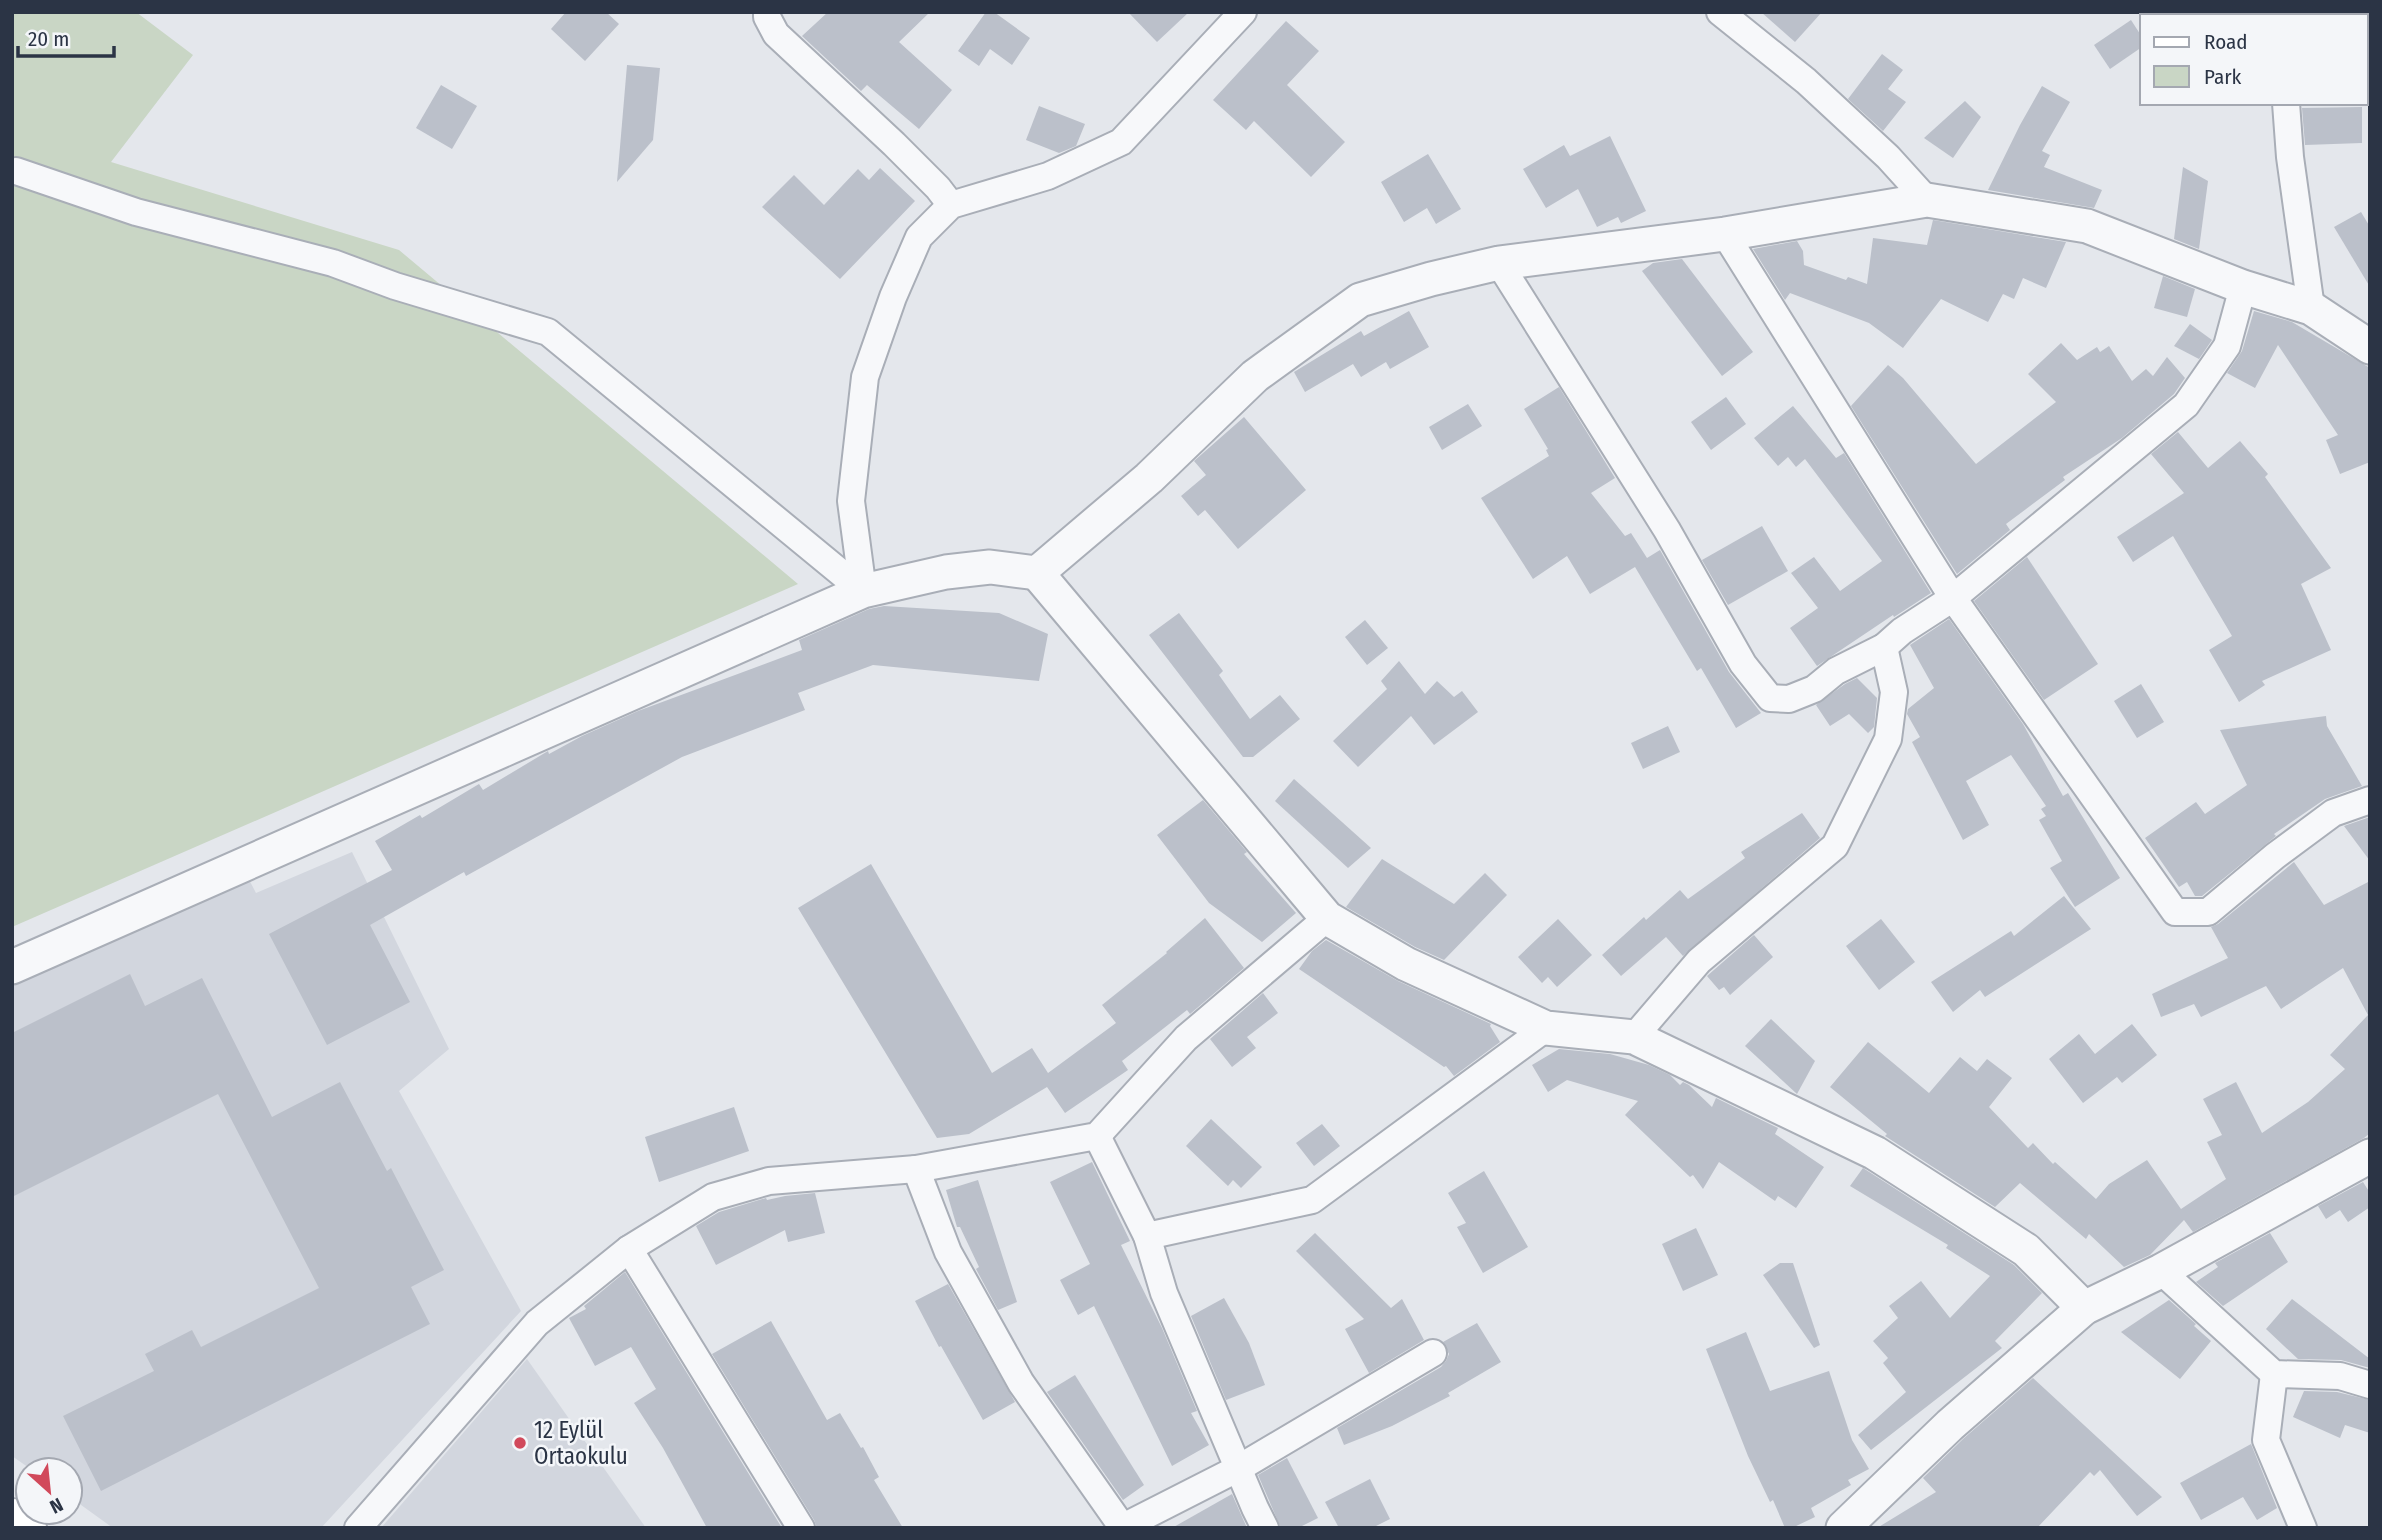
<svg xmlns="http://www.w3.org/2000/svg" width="2382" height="1540" font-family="'Fira Sans Condensed',sans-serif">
  <rect width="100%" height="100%" fill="#e4e7ec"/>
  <g fill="#d2d6de">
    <polygon points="352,852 449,1049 399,1091 521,1311 321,1528 113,1528 70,1497 70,1470 32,1470 12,1456 12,968 243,868 256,893"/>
    <polygon points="527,1359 646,1528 381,1528"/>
  </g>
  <polygon fill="#c9d6c5" points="12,12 136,12 193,55 111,162 399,250 798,584 12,927"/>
  <g fill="#bbc0ca">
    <polygon points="566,12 606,12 619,24 585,61 551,29"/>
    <polygon points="828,12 930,12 899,42 952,90 919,129 867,85 861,91 802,36"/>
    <polygon points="986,12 994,12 1030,38 1012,65 990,49 979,66 958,51"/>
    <polygon points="1128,12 1189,12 1157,42"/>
    <polygon points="1761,12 1822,12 1795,42"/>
    <polygon points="2131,20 2142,37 2142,47 2110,69 2094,45"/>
    <polygon points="1286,21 1319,51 1287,85 1345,142 1311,177 1254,121 1246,130 1213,100"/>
    <polygon points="1882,54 1903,70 1888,89 1906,102 1883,131 1848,99"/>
    <polygon points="627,65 660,68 653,140 617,182"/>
    <polygon points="441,85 477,106 452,149 416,128"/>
    <polygon points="2042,86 2070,102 2042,151 2050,155 2044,167 2102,190 2094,208 1988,190 2020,125"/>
    <polygon points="1965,101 1981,117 1953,158 1924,138"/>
    <polygon points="1039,106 1085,124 1076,146 1059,153 1026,140"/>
    <polygon points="2362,107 2362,143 2305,145 2302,108"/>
    <polygon points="1610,136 1646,211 1621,223 1618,217 1597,227 1578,189 1546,208 1523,169 1564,145 1570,156"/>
    <polygon points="1428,154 1461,209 1436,224 1427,208 1404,222 1381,182"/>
    <polygon points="2183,167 2208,181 2199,249 2174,239"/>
    <polygon points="880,168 915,201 840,279 762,207 794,175 824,205 858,169 869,180"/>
    <polygon points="2361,212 2370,227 2370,287 2334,227"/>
    <polygon points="1933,220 2066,242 2046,288 2023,278 2014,299 2003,294 1988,322 1941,299 1903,348 1869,323 1790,293 1785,300 1753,249 1797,241 1803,251 1804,265 1846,280 1848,277 1867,284 1873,238 1927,245"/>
    <polygon points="1682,259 1753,352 1722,376 1642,271 1653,263"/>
    <polygon points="2163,276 2195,289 2187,317 2154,308"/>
    <polygon points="1409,311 1429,347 1390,369 1386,362 1361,377 1353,364 1305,392 1294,372 1361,331 1364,336"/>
    <polygon points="2254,311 2292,322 2370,368 2370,462 2340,474 2326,440 2338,435 2278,345 2255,388 2227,373 2242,351"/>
    <polygon points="2190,324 2212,340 2199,359 2174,346"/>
    <polygon points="2061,343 2077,360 2097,347 2100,352 2109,346 2132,381 2146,369 2153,376 2167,357 2185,378 2174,394 2122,438 2063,477 2065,480 2006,524 2010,530 1957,574 1851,406 1888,365 1903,378 1976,464 2056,402 2028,374"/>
    <polygon points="1559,387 1615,478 1591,493 1625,536 1631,533 1647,558 1660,550 1729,672 1761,713 1736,728 1701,668 1697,671 1635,567 1590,594 1567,556 1533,579 1481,498 1549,456 1546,450 1548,449 1524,409"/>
    <polygon points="1726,397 1746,424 1711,450 1691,422"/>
    <polygon points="1468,404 1482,426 1442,450 1429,427"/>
    <polygon points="1793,406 1836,458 1844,453 1931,593 1894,617 1893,615 1817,666 1790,628 1818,608 1791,573 1814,557 1840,591 1882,561 1805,459 1796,467 1788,457 1778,466 1754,438"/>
    <polygon points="1244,417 1306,490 1238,549 1205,510 1198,516 1181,496 1206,475 1194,461"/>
    <polygon points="2178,432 2208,468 2240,441 2268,474 2265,477 2331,568 2301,584 2331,650 2262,681 2265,685 2239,702 2209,650 2232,636 2173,536 2133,562 2117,537 2184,493 2151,454"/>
    <polygon points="1762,526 1788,571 1728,605 1702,560"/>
    <polygon points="2027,557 2098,664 2044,700 1974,601"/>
    <polygon points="884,606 999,613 1048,634 1039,681 873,665 798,693 805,710 682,757 466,876 464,872 370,925 410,1002 327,1045 269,934 392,870 375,841 420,815 422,818 479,784 483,790 548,751 549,754 582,736 638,711 802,650 799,640 869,609"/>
    <polygon points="1179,613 1223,671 1219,675 1250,719 1280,695 1300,719 1253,757 1243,757 1149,635"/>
    <polygon points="1949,619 2023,724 2063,796 2068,793 2120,878 2075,907 2050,868 2062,861 2039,820 2046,816 2041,809 2046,806 2011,755 1966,781 1989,825 1963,840 1912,742 1920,737 1907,714 1908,709 1934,688 1910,645"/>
    <polygon points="1365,620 1388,648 1367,665 1345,637"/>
    <polygon points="1399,661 1425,694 1437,681 1454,697 1462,691 1478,712 1434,745 1411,716 1358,767 1333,741 1387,689 1381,681"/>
    <polygon points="1857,678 1877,698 1874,727 1868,733 1849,714 1830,726 1816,705 1845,684"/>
    <polygon points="2141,684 2164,722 2137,738 2114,701"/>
    <polygon points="2326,716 2327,726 2362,786 2325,799 2274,834 2276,836 2202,896 2195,896 2187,882 2179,887 2145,838 2196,802 2205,814 2247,785 2220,730"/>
    <polygon points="1668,726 1680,752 1643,769 1631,743"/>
    <polygon points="1294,779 1371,848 1348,868 1275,801"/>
    <polygon points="1203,800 1247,852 1244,854 1296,913 1262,942 1209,903 1157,835"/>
    <polygon points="1802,813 1820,838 1683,956 1666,937 1621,976 1602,955 1644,917 1646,920 1680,890 1688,899 1745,858 1741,852"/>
    <polygon points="2370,817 2370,861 2344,826"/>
    <polygon points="1382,859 1454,904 1485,873 1507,895 1444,960 1415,947 1346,907"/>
    <polygon points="2294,862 2324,905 2370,881 2370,1133 2364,1138 2193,1232 2184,1220 2150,1255 2124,1267 2089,1234 2086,1239 2020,1183 1995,1207 1885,1136 1887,1134 1830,1087 1868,1042 1929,1093 1960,1057 1977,1071 1987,1059 2012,1078 1989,1107 2028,1148 2033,1143 2053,1164 2055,1162 2096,1199 2109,1184 2147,1160 2181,1209 2226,1179 2207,1142 2222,1135 2203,1099 2236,1082 2262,1133 2308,1102 2345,1069 2330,1055 2368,1015 2343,968 2281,1009 2266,986 2201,1017 2194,1004 2161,1017 2152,994 2228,958 2211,927 2218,924"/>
    <polygon points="871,864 992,1073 1032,1048 1048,1073 1116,1023 1102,1005 1167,953 1166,952 1205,918 1244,968 1190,1014 1187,1010 1122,1061 1128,1070 1065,1113 1047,1087 969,1134 937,1138 798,908"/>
    <polygon points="2064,896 2091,929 1985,997 1980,990 1953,1012 1931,982 2011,931 2014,936"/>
    <polygon points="1558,919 1592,955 1557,987 1548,977 1542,983 1518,957"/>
    <polygon points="1881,919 1915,962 1879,990 1846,946"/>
    <polygon points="1754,935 1773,957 1730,995 1724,987 1719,990 1707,976"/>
    <polygon points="1326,940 1398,981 1491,1024 1490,1026 1500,1042 1454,1076 1446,1066 1444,1067 1299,969 1312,951"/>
    <polygon points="130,974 145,1006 202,978 272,1117 340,1082 387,1171 391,1168 444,1270 411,1287 430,1324 101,1491 63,1416 154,1371 145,1354 192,1330 201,1347 319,1288 218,1094 12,1197 12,1033"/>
    <polygon points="1263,993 1278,1013 1247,1037 1256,1048 1232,1067 1210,1039"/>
    <polygon points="1771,1019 1815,1061 1797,1094 1745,1046"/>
    <polygon points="2132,1024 2157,1055 2122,1083 2117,1077 2083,1103 2049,1059 2079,1034 2095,1054"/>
    <polygon points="1559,1049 1610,1054 1649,1065 1670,1075 1680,1085 1683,1082 1689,1085 1712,1107 1716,1098 1778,1128 1775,1134 1824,1167 1796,1208 1778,1196 1775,1201 1719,1162 1703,1189 1693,1175 1690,1177 1625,1115 1638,1101 1567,1080 1548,1092 1532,1065"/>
    <polygon points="734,1107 749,1151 659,1182 645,1137"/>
    <polygon points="1211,1119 1262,1167 1241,1188 1233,1180 1228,1186 1186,1146"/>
    <polygon points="1322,1124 1340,1146 1314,1166 1296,1143"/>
    <polygon points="1092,1162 1130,1241 1121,1245 1162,1328 1197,1411 1191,1413 1209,1445 1172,1466 1094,1306 1078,1315 1060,1280 1090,1264 1050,1182"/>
    <polygon points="1863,1168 2014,1265 2042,1293 1995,1341 2002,1348 1871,1450 1858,1435 1906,1392 1883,1363 1888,1358 1873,1341 1898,1318 1889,1306 1921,1281 1950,1318 1990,1276 1946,1248 1948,1245 1850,1186"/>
    <polygon points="1484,1171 1528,1247 1483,1273 1457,1227 1466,1223 1448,1193"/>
    <polygon points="978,1180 1017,1302 998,1310 976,1269 979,1267 960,1227 957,1227 946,1190"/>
    <polygon points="2363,1182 2370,1193 2370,1207 2348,1222 2340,1210 2326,1219 2318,1206"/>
    <polygon points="815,1193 825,1233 788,1242 785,1230 716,1265 696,1226 719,1212 766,1198 767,1200 785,1196"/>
    <polygon points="1696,1228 1718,1275 1683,1291 1662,1244"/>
    <polygon points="1315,1233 1391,1308 1402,1299 1424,1340 1369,1373 1345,1329 1364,1319 1296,1251"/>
    <polygon points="2270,1233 2288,1262 2223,1306 2196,1282 2218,1267 2215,1263"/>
    <polygon points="1780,1263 1793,1263 1820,1345 1814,1348 1763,1275"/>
    <polygon points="625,1272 782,1528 707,1528 663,1448 634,1403 656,1389 631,1347 595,1366 569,1318 586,1309 584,1306"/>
    <polygon points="948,1284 1015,1402 983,1420 941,1346 939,1347 915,1301"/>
    <polygon points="1224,1298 1249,1343 1265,1385 1226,1400 1191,1316"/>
    <polygon points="2292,1299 2370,1359 2370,1368 2341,1360 2298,1359 2266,1329"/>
    <polygon points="2169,1300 2196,1324 2194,1326 2211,1341 2180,1379 2121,1332"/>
    <polygon points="771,1321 827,1420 840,1413 861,1448 863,1447 879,1477 874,1480 903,1528 817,1528 814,1520 712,1354"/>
    <polygon points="1477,1323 1501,1362 1448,1393 1450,1396 1392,1426 1344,1445 1337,1428 1441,1367 1446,1361 1449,1354 1443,1342"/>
    <polygon points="1746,1332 1770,1391 1829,1371 1852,1440 1869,1469 1848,1480 1851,1485 1811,1508 1815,1517 1792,1528 1785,1528 1773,1500 1770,1502 1748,1456 1706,1349"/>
    <polygon points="1075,1375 1144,1485 1123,1500 1047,1392"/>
    <polygon points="2033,1378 2162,1497 2137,1516 2100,1470 2094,1476 2090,1472 2037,1528 1877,1528 1936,1492 1923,1478 1963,1439"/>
    <polygon points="2304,1391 2337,1392 2370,1400 2370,1433 2345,1425 2340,1438 2293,1417"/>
    <polygon points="2251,1444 2277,1508 2257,1520 2243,1497 2201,1520 2180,1483"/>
    <polygon points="1287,1458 1318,1518 1298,1528 1281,1528 1258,1475"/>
    <polygon points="1370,1479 1390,1519 1372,1528 1339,1528 1325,1502"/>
    <polygon points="1232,1494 1247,1528 1172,1528"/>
  </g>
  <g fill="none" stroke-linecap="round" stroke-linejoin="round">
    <defs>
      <g id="minor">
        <polyline points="767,12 767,17 776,34 894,144 938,188 951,205"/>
        <polyline points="1720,12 1806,81 1888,157 1927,200"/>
        <polyline points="2280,16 2323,12"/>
        <polyline points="2286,103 2290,157 2311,308"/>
        <polyline points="16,171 136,212 333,263 395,286 548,332 863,591"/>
        <polyline points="1725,234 1953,598 2175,912 2208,912 2275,856 2333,813 2370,800"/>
        <polyline points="1499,263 1667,530 1743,664 1770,698 1789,699 1814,689 1836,671 1884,647 1902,631 1953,598 2186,405 2227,346 2243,287"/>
        <polyline points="863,591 851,501 865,377 893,297 919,237 951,205 1048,176 1121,142 1243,12"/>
        <polyline points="1634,1037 1699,961 1835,846 1888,739 1894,692 1884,647"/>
        <polyline points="1097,1136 1147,1236 1164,1293 1255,1508 1265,1528"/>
        <polyline points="916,1169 948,1252 1021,1383 1123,1528"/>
        <polyline points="1147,1236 1312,1200 1546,1028"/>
        <polyline points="629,1249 801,1528"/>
        <polyline points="2161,1271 2274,1374 2340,1376 2370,1385"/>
        <polyline points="2274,1374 2266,1440 2303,1528"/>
        <polyline points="358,1528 537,1323 629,1249 713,1197 769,1181 916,1169 1097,1136 1186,1038 1327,918"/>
        <polyline points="1121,1528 1239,1468 1433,1353"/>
      </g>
      <g id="tertiary">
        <polyline points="1037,573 1327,918 1406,964 1546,1028 1634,1037 1875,1153 2026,1250 2084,1308"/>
        <polyline points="12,967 863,591 946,572 990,567 1037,573 1149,478 1255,376 1360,300 1431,279 1499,263 1725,234 1927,200 2087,226 2243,287 2311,308 2370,347"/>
        <polyline points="1843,1528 1950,1425 2084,1308 2161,1271 2370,1156"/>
      </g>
      <polyline id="secondary" points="12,1518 27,1528"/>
    </defs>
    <use href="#minor" stroke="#a9aeb7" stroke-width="30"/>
    <use href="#tertiary" stroke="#a9aeb7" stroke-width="37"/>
    <use href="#secondary" stroke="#a9aeb7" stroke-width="42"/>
    <use href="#minor" stroke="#f7f8fa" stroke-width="26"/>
    <use href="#tertiary" stroke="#f7f8fa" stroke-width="33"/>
    <use href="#secondary" stroke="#fff" stroke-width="38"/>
  </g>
  <circle fill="#d1495b" stroke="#f4f6f9" stroke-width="2.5" cx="520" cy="1443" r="7"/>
  <g text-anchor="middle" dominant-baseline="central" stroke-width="5" stroke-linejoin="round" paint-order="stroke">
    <g font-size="23" fill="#2b3445" stroke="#f4f6f9" text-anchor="start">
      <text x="534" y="1430">12 Eylül<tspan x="534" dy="26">Ortaokulu</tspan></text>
    </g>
  </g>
  <rect width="2382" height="1540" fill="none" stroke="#2b3445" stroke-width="28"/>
  <rect x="2140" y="14" width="228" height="91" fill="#f4f6f9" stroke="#a4a8b1" stroke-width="2"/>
  <rect x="2154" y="37" width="35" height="10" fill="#ffffff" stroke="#a4a8b1" stroke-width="2"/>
  <text x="2204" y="49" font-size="21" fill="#2b3445">Road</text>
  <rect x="2154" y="66" width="35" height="21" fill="#c9d6c5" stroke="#a4a8b1" stroke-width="2"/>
  <text x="2204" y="84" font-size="21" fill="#2b3445">Park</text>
  <g transform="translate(49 1491) rotate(153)"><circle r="33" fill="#f4f6f9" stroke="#a4a8b1" stroke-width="2"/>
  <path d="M0-5L12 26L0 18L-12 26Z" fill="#d1495b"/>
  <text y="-10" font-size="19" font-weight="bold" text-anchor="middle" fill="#2b3445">N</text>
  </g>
  <path d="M18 46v10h96v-10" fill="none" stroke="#2b3445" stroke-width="3.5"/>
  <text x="28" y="46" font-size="21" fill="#2b3445" stroke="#f4f6f9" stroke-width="5" paint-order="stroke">20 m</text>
</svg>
